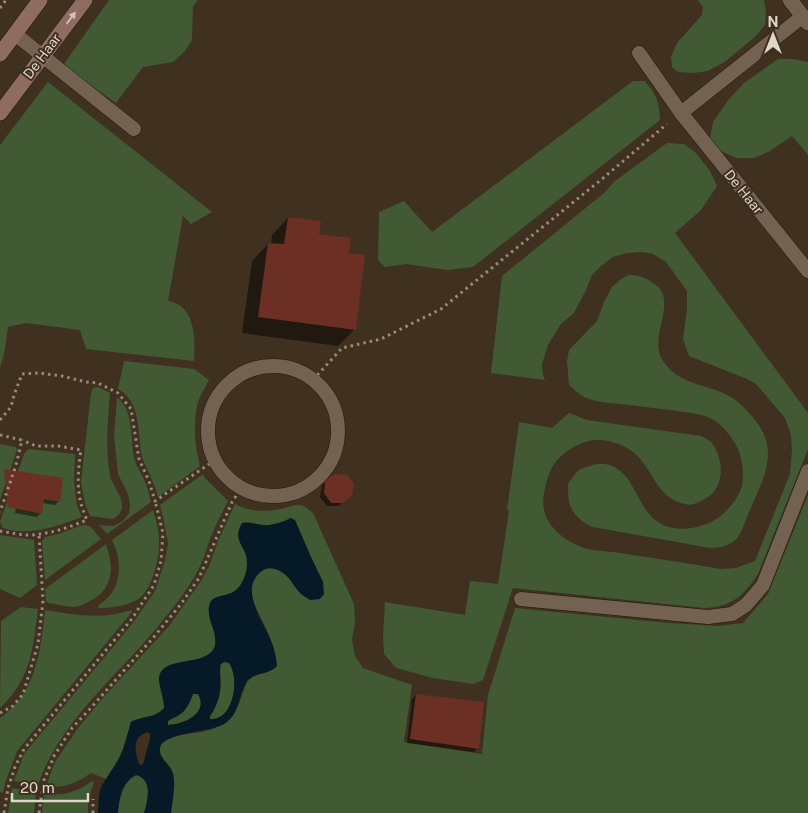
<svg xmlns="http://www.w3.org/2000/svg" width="808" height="813" font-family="'Public Sans',sans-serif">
  <rect width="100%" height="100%" fill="#3f301f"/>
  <g fill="#415a33">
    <polygon points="109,0 198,0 193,6 192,40 185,51 173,62 143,67 116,103 79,77 64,64"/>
    <polygon points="698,0 764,0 766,13 765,25 756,36 726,61 708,71 693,73 678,72 672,67 671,57 677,43 702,15 703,7"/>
    <polygon points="778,59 793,59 808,62 808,155 792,136 770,151 754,158 737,158 718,150 710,138 713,122 729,99 744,83"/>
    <path d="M633 81H645C657 96 659 101 660 120L473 267 447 270 406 264 385 267 378 260 379 212 404 201 432 232Z"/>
    <path d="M48 82 212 212 191 224 183 216 168 301C196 306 195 338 194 361L86 349 80 330 26 323 8 327 4 355 0 368V145Z"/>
    <path d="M667 143 684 144 696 153 710 171 717 186 701 210 675 233 808 413V449L758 574C743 596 732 607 704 608L513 588 483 680 473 684 433 678 396 668 384 654 383 637 385 602 465 615 470 581 498 584 509 511 507 510 519 422 552 428 569 413 587 420 701 436C704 438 709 440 711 442 713 444 714 446 715 448 725 466 723 491 703 500 697 503 691 506 685 504 654 497 654 468 633 452 624 445 612 441 601 440 586 439 571 447 560 457 550 466 546 481 544 494 539 519 558 537 579 546 590 551 607 551 620 553 653 558 687 563 721 569L736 568 755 561 790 474 792 450 791 435 785 418 756 384 747 379 689 356 683 339 687 309V291L666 262 653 254 642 252 627 253 613 257 601 266 592 275 586 290 574 313 561 324 548 345 542 364 543 375 545 380 491 373 502 276 604 193 615 181Z"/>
    <path d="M629 275C638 275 645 277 653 283 655 285 658 286 659 288 675 306 648 340 663 361 678 382 696 383 718 391 730 395 741 403 749 413 784 449 763 478 747 517 739 539 735 547 710 548L593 527C582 523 571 513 569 501 568 496 568 490 568 484 571 480 575 473 580 469 582 468 584 468 587 467 603 460 616 464 627 478 634 487 639 500 646 510 661 533 689 532 711 522 724 516 738 500 742 486 744 472 743 458 736 445 731 436 723 426 714 420 703 413 683 412 670 410 653 408 637 406 621 404 609 403 595 402 584 397 579 394 574 389 569 385L567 361 569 350 597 321 604 302 612 287 621 279Z"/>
    <path d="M124 361 194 369 209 380C205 388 199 397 197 406 193 425 195 447 200 466L158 497C156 490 153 482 150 475 147 469 144 463 142 457 137 434 142 402 118 389Z"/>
    <path d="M98 387 110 393C108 420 105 447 110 475 112 486 123 495 122 507 121 513 118 516 113 519L90 516 85 504 81 482 91 393 93 388Z"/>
    <path d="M117 397C136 414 129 439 135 461 137 467 141 473 144 479 147 486 149 494 151 502L107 534 99 525 114 526 123 521 129 513 130 505 128 494 118 474 114 436Z"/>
    <polygon points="0,444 16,447 17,450 0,500"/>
    <path d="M28 449 75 454 74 482 77 506 82 517C57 526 29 537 3 528L0 522 24 454Z"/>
    <path d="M203 474 204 477 228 501C222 513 215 526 210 539 207 547 205 556 201 564 192 584 177 603 163 620 121 674 61 718 38 785L14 781 24 754 132 624 155 591 165 560 168 543 163 517 160 505Z"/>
    <path d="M808 495V813H171C172 801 175 782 172 771 169 763 158 757 160 748 165 731 204 736 216 727 222 722 235 712 238 706 247 686 242 677 268 672L276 658C273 647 270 636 265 626 257 609 243 590 259 573 262 570 265 568 269 568 284 568 293 583 301 594L323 582 291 518C283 522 272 526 262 525 255 524 249 521 242 523 234 538 239 539 245 551 250 562 245 584 235 591 230 595 220 597 213 599 212 604 209 609 209 614 211 629 225 647 205 656 194 662 182 661 171 665L162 690 164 702V708C156 718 142 716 131 722 125 746 120 759 106 779L91 773C76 783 65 789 46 786L55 762 78 728 102 699 169 626 201 581 209 566 218 541 235 504C250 512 265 512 281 509 287 508 294 504 300 505 306 506 309 510 313 513L354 604 355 622 352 640 355 656 363 668 412 685 404 742 482 754 488 695 515 608 669 623 718 626 743 623 768 594Z"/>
    <path d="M153 510C156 520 160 533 159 544 159 559 153 584 143 595 134 605 112 608 99 608L98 607 99 605C105 600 112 595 115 587 122 573 119 553 112 540Z"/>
    <polygon points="86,525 91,527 101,539 45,580 42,541 45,537 59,534 79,526"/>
    <polygon points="0,535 34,540 37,585 20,598 0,589"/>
    <path d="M106 544C114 567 114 589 90 601 85 603 80 606 75 607 67 607 57 604 48 603L46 601 45 589Z"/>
    <path d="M21 607 38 609C33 649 31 679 0 708L1 621Z"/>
    <path d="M45 610C74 615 103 620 131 610L132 612 17 751 5 783 3 793 0 792V718C36 694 41 649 45 610Z"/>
    <path d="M225 662 229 663C240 678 234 721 210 719V717C217 706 220 696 221 683 221 676 219 669 222 663Z"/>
    <path d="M193 694H198C210 713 184 724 168 725V721C172 718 175 718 179 715 187 710 190 703 193 694Z"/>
    <path d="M136 775C153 779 148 800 144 813H118C119 799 122 782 136 775Z"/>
    <path d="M92 781 94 782 88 799V813H42L44 793C62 797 77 792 92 781Z"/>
    <polygon points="12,788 36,792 34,813 8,813"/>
  </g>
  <path fill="#051a26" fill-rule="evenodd" d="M291 518 295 520 311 557 323 582 324 594 320 599 310 600C307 598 303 596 300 593 293 586 290 576 280 571 275 568 267 567 262 571 237 589 265 623 272 643 275 651 276 658 277 666 269 675 255 672 247 681 245 684 244 689 242 692 237 707 236 719 220 726 207 732 164 733 160 747 158 757 169 764 172 771 177 781 172 802 171 813H144C148 800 153 779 136 775 122 782 119 799 118 813H98L99 794 102 785 119 759 123 750 131 722C142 716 156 718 164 708 164 698 158 684 159 677 163 655 206 667 214 648 220 633 204 618 210 603 213 595 227 596 233 592 241 588 247 574 247 566 249 546 231 544 242 523 249 522 255 524 263 525 272 526 283 522 291 518ZM225 662 229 663C240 678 234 721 210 719V716C223 696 220 688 220 665L222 663ZM193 694H198C209 713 184 725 168 725V721C172 718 175 718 179 715 187 710 189 703 193 694ZM148 732 150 734V739L143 764 141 765 139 764C135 751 131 737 148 732Z"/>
  <g fill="#0007">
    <polygon points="288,218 318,235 347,254 354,330 338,346 242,333 252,261 268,244 271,245 272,235"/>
    <polygon points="22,477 59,501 55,505 42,503 41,513 37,517 15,513"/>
    <polygon points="326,481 351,496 338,506 327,506 320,497 322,485"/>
    <polygon points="416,695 478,748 474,752 407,743 412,699"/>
  </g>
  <g fill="#6b2f23">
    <polygon points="288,217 321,221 319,234 351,238 349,253 365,255 356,330 258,317 268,243 284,244"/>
    <polygon points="4,469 63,478 60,502 44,499 42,514 8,507"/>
    <polygon points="335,474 347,475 354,484 352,496 343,503 331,503 324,493 325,480"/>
    <polygon points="416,694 484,702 479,749 410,739"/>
  </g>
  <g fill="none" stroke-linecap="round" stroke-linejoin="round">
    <defs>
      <g id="lane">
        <polyline points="15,34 134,129"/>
        <polyline points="639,53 681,113 808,271"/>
        <polyline points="681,113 803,16"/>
        <circle cx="273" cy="431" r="65"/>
        <polyline points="521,599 708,617 732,614 746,605 763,585 808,471"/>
      </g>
      <polyline id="street" points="790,0 808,23"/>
      <g id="secondary">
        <polyline points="0,54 40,0"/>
        <polyline points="0,113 85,0"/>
      </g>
    </defs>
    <use href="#lane" stroke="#251708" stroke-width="15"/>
    <use href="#street" stroke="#251708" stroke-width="16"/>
    <use href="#secondary" stroke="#251708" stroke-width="16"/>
    <g stroke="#978b7e" stroke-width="3" stroke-dasharray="2.5 4" stroke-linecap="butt">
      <polyline points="0,8 6,0"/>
      <polyline points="313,380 342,348 381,339 441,309 602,179 667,124"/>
      <polyline points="0,420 11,407 14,395 22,374 39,373 62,376 86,382 98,383 118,393 131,409 139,459 149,481 155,501 215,460"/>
      <polyline points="0,435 22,440 16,465 0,512"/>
      <path d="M0 531C12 533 28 537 40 534 56 532 72 526 87 520 76 496 77 476 81 450L58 446H36L22 440"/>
      <polyline points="0,713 13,706 23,694 38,644 43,601 39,535"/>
      <polyline points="4,813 8,788 15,767 24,749 131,620 154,585 161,561 163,533 155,501"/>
      <polyline points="39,813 44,780 54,756 72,728 88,711 153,638 181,604 199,578 232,502 242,487"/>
      <polyline points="93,813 93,799"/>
    </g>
    <use href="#lane" stroke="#736251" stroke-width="14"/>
    <use href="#street" stroke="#736251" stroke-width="15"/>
    <use href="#secondary" stroke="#8f6c61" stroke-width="15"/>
  </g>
  <defs><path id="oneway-solid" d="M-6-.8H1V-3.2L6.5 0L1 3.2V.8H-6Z" transform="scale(1.25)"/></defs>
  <use fill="#cfc1b7" href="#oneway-solid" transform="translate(71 18) rotate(-53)"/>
  <g text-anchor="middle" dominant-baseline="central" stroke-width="4" stroke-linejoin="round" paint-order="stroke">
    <g font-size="14" fill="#dfd6cc" stroke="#3f301f">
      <text transform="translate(42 56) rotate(-53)">De Haar</text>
      <text transform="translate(744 192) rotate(51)">De Haar</text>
    </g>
  </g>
  <g transform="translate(773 35)" stroke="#3f301f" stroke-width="4" paint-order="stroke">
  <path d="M0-4L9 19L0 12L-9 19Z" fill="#dfd6cc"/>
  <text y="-8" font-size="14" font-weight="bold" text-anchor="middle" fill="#dfd6cc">N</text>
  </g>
  <path d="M12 793v8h76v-8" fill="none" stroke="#dfd6cc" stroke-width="2.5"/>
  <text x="20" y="793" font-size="15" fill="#dfd6cc" stroke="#3f301f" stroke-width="4" paint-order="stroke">20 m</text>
</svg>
